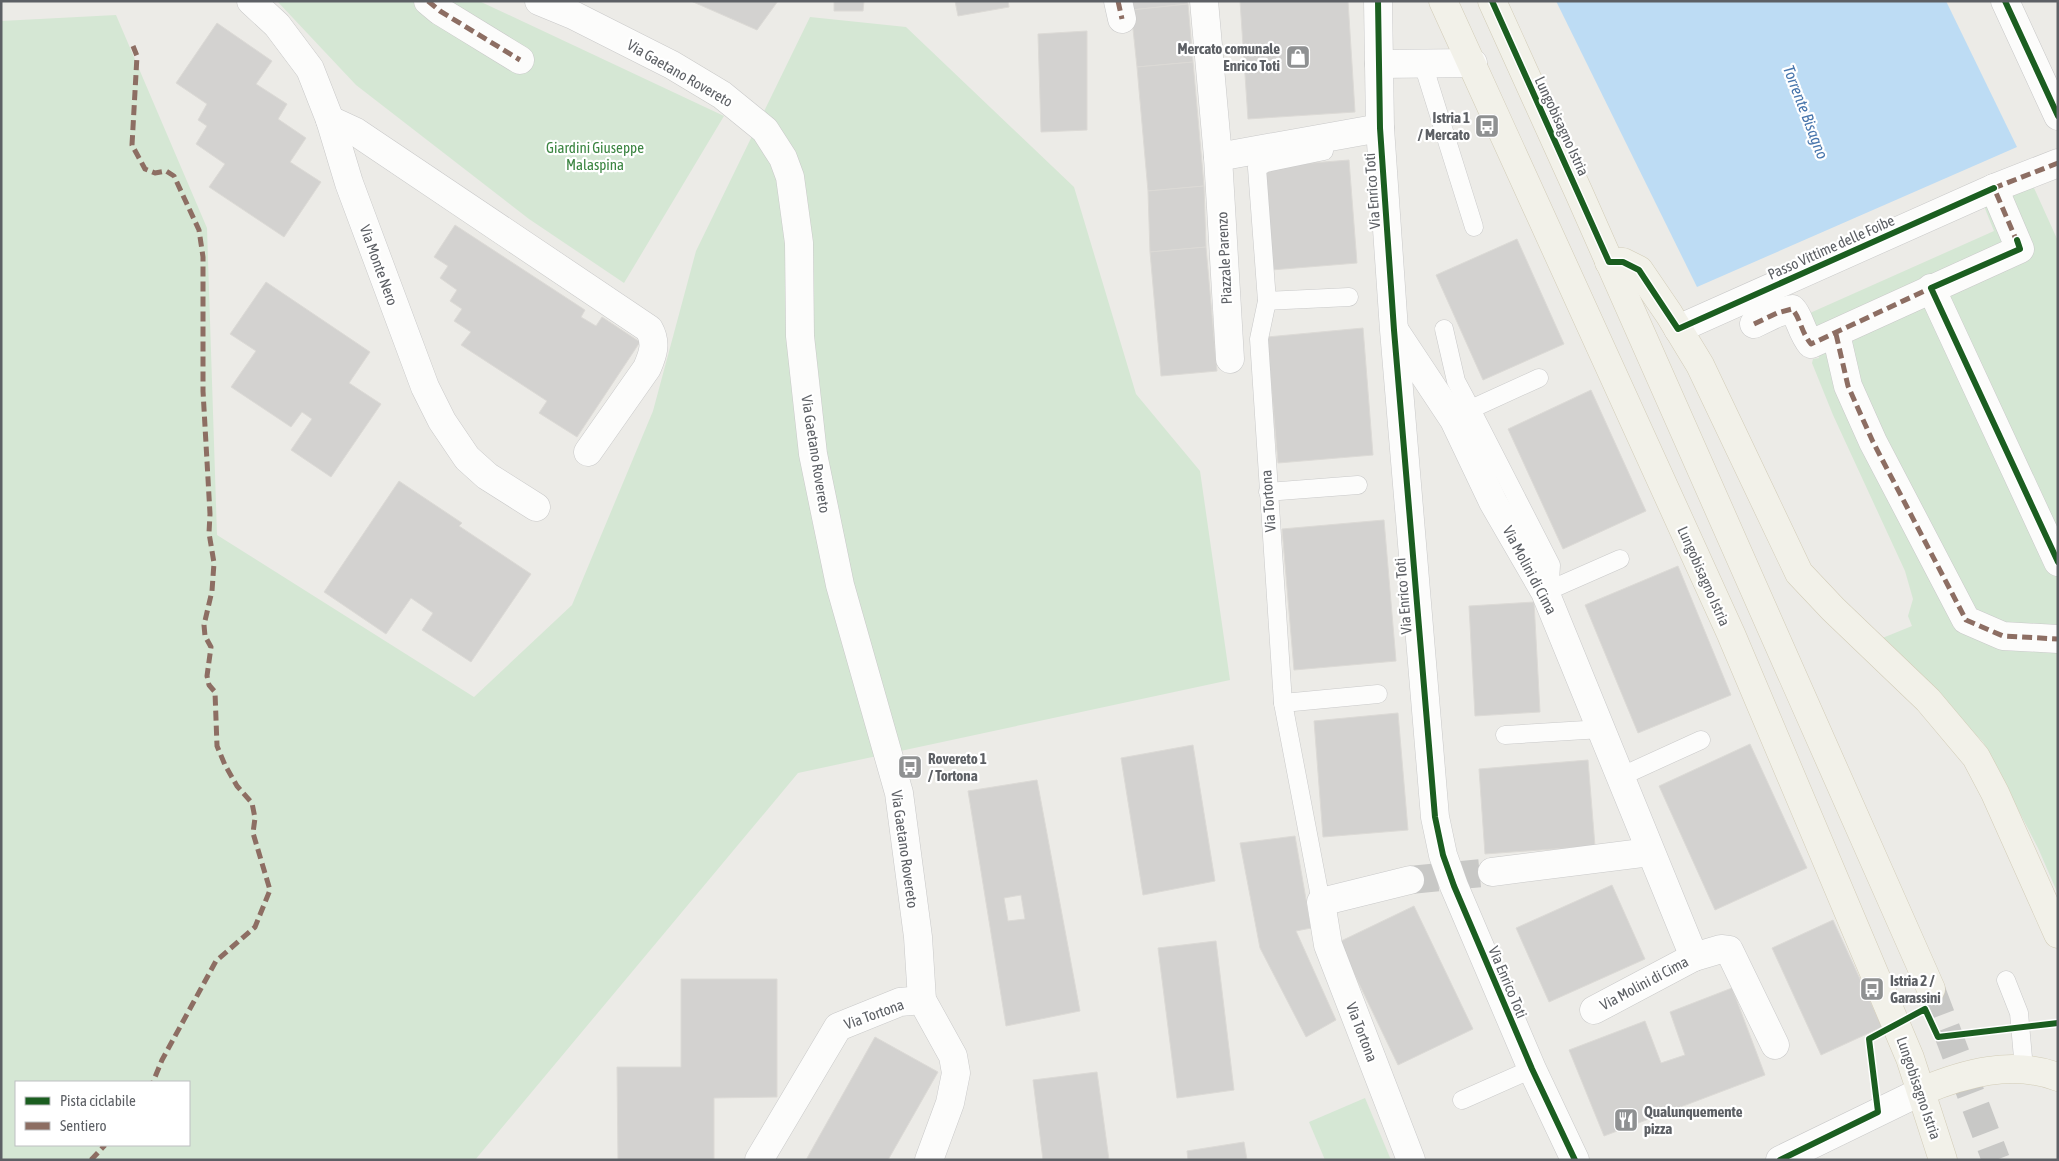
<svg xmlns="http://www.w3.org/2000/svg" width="2059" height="1161" font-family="'Asap Condensed',sans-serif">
  <rect width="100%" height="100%" fill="#ecebe7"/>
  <g fill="#d5e7d4" fill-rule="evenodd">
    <polygon points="277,1 479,1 724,116 624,283 529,219 356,85"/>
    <path d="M116 15 207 228 217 535 474 697 572 605 653 411 696 251 810 17 906 27 1074 187 1136 394 1200 471 1230 680 798 773 475 1160H1V21ZM16 1082H189V1145H16Z"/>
    <polygon points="2030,179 2058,241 2058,894 2038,848 1983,742 1880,639 1912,626 1908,616 1913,599 1905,571 1833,415 1812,363 1813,359 1819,358 1810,313 1994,231 1980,196"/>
    <polygon points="1365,1098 1391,1160 1325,1160 1309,1122"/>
  </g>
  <polygon fill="#bddcf4" points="1556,1 1946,1 2017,147 1697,287"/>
  <g fill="#d3d2d0" stroke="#dcdad6" fill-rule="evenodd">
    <polygon points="691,1 778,1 757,30"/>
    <polygon points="834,1 864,1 863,11 834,11"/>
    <polygon points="955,1 1008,1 1009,7 958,16"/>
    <polygon points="1131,1 1187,1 1188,4 1131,10"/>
    <polygon points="1240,1 1348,1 1355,112 1248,119"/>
    <polygon points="1188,4 1193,62 1137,67 1131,10"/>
    <polygon points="217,23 272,61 256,84 287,104 278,119 306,138 290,162 321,182 284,237 209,187 225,164 196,144 207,126 198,120 207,104 176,83"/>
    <polygon points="1087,31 1087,130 1041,132 1038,34"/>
    <polygon points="1193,62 1204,186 1148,191 1137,67"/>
    <polygon points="1349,160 1357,263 1271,270 1262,167"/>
    <polygon points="1204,186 1206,247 1150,252 1148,191"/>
    <polygon points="455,225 585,310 581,317 596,326 602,317 640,342 577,437 539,413 547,401 461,345 471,332 454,321 462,309 450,301 457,290 440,278 448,266 434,257"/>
    <polygon points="1517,239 1564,344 1483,380 1436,275"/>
    <polygon points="1206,247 1217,371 1161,376 1150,252"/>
    <polygon points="266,282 370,352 349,383 381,404 331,477 291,450 312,419 302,412 291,427 231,387 256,351 230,334"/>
    <polygon points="1363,328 1373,455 1278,463 1267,337"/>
    <polygon points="1591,390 1646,511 1563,549 1508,429"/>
    <polygon points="399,481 462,523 459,526 531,574 471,662 422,630 433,613 411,598 386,634 324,592"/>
    <polygon points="1384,520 1396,661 1294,670 1282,529"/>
    <polygon points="1678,566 1731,695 1638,733 1585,605"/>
    <polygon points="1534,602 1540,712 1475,716 1469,606"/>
    <polygon points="1398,713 1408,830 1323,837 1314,721"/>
    <polygon points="1750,744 1807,868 1715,910 1659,786"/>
    <polygon points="1193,745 1215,881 1143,895 1121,758"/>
    <polygon points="1588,760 1595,846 1485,854 1479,769"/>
    <path d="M1037 780 1080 1011 1006 1026 968 791ZM1021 895 1025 919 1008 921 1004 898Z"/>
    <polygon points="1295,836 1311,928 1296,931 1336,1020 1306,1037 1260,948 1240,843"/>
    <polygon points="1612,885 1645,959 1549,1002 1516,928"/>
    <polygon points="1414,906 1473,1029 1398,1065 1339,942"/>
    <polygon points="1833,920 1882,1027 1821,1055 1772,948"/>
    <polygon points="1216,941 1234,1090 1177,1098 1158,948"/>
    <polygon points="681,979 777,979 777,1097 714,1098 714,1160 618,1160 617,1067 681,1067"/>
    <polygon points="1732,988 1765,1075 1604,1136 1569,1050 1645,1021 1661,1063 1685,1055 1670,1012"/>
    <polygon points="875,1037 938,1072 888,1160 806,1160"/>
    <polygon points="1097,1072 1109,1160 1043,1160 1033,1080"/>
    <polygon points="1244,1142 1247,1160 1188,1160 1187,1151"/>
  </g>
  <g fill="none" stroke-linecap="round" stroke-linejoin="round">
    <polyline stroke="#c8c8c6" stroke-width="28" stroke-dasharray="28 14" stroke-linecap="butt" points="1410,880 1492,872"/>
    <polyline stroke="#c8c8c6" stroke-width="28" stroke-dasharray="28 14" stroke-linecap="butt" points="1931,989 1996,1160"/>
    <defs>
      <g id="lane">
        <polyline points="1423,64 1474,227"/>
        <polyline points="1267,301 1349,297"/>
        <polyline points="1444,329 1456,381 1471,409"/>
        <polyline points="1539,378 1471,409 1551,565 1550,581 1545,592"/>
        <polyline points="1268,492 1358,485"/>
        <polyline points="1545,592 1620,559"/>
        <polyline points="1283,703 1378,694"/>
        <polyline points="1505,735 1602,729"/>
        <polyline points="1622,776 1701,740"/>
        <polyline points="1321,902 1283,703 1259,339 1267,301 1257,168 1266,163 1324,151"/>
        <polyline points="2006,980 2019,1013 2024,1069"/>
        <polyline points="1462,1100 1532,1069"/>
      </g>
      <g id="street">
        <polyline points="251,1 277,25 310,69 330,120 349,183 425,387 442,421 467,458 487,476 536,507"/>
        <polyline points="428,1 440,11 520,60"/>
        <polyline points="539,1 573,15 672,65 722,95 765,130 783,158 790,177 799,243 800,336 813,454 840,585 899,793 918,937 922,1000 953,1056 956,1073 950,1103 929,1160"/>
        <polyline points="1118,1 1122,19"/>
        <polyline points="1204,1 1218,157 1230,359"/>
        <polyline points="1378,1 1380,128 1394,330 1435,817 1443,855 1454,886 1532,1069 1575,1160"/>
        <polyline points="1379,64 1473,63"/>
        <path d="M330 120 356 132 649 329C657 343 653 354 647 368L588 452"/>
        <polyline points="1218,157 1380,128"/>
        <polyline points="1931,288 2058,562"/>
        <path d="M1754 324 1777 313 1792 309C1800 317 1801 332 1811 344L2020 249 1994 188"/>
        <polyline points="1678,329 1994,188 2058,163"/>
        <polyline points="1395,331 1454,420 1493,502 1545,592 1694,957 1721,949 1729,950 1775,1045"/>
        <polyline points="1836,334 1848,386 1873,442 1966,620 2003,636 2058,639"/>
        <polyline points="1492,872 1650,852"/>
        <polyline points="1410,880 1321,902 1328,945 1411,1160"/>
        <polyline points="1594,1010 1694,957"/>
        <polyline points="759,1160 838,1027 900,1002 922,1000"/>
        <polyline points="1780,1160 1922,1091"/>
      </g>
      <polyline id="secondary" points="2005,1 2058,116"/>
      <g id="primary">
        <polyline points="1443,1 1731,634 1910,1058 1943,1160"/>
        <polyline points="1492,1 1579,193 1931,989"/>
        <polyline points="1609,262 1623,262 1639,270 1669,314 1700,365 1799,573 1833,609 1928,700 1976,757 1995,793 2058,934"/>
        <path d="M1922 1091C1965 1073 2012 1060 2058 1077"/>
      </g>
    </defs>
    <use href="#lane" stroke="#c9c9c9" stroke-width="19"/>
    <use href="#street" stroke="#c9c9c9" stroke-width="29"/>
    <use href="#secondary" stroke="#c8c8c8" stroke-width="29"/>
    <use href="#primary" stroke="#d2ccb7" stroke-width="29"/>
    <use href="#lane" stroke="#fcfcfb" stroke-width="18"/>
    <use href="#street" stroke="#fcfcfb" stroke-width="28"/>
    <use href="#secondary" stroke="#fcfcfb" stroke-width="28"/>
    <use href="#primary" stroke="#f2f1e9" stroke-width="28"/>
    <g stroke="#8d6e63" stroke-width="5" stroke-dasharray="10 5" stroke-linecap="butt">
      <polyline points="428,1 440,11 520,60"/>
      <polyline points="1118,1 1122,19"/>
      <polyline points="133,46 137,56 132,145 145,169 155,173 166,171 174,176 199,230 203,257 203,391 210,514 209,533 214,563 212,591 204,625 205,636 211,647 207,676 209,685 215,692 217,746 225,765 237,786 252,803 255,818 253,833 270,890 255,927 216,961 162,1060 153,1082"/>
      <polyline points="2018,244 1994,188 2058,163"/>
      <path d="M1754 324 1777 313 1792 309C1800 317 1801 332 1811 344L1933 287"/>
      <polyline points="1836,334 1848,386 1873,442 1966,620 2003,636 2058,639"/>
      <polyline points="91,1160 105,1145"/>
    </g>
    <defs>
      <g id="cycleway">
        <polyline points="1378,1 1380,128 1394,330 1435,817 1443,855 1454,886 1532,1069 1575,1160"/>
        <polyline points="1492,1 1609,262 1623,262 1639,270 1678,329 1994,188"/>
        <polyline points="2005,1 2058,116"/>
        <polyline points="2017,240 2020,249 1931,288 2058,562"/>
        <polyline points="1780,1160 1878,1112 1869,1039 1925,1009 1938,1037 2058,1023"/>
      </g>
    </defs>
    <use href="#cycleway" stroke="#fff" stroke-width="9"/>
    <use href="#cycleway" stroke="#1b5e20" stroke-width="6"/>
  </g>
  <defs>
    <symbol id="shop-square" viewBox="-11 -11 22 22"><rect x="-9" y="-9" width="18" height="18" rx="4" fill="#8f9192" stroke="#fff"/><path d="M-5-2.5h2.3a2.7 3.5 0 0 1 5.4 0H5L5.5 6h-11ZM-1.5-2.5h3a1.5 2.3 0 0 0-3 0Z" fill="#fff"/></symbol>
    <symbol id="bus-square" viewBox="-11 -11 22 22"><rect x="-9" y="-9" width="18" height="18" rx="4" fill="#8f9192" stroke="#fff"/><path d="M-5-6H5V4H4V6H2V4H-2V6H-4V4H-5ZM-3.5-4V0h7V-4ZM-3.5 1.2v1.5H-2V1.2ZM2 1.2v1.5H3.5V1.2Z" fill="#fff"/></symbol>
    <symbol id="restaurant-square" viewBox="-11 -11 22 22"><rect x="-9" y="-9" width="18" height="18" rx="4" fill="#8f9192" stroke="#fff"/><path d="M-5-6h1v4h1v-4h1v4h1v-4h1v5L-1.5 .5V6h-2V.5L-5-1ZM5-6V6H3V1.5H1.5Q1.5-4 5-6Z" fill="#fff"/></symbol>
  </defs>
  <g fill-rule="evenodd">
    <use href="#shop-square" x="1284" y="43" width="28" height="28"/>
    <use href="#bus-square" x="1473" y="112" width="28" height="28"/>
    <use href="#bus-square" x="896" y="753" width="28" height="28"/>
    <use href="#bus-square" x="1858" y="975" width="28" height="28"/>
    <use href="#restaurant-square" x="1612" y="1106" width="28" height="28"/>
  </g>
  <g text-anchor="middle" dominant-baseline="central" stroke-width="4.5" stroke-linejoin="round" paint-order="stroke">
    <g font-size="15" font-weight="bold" fill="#5d6065" stroke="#fff" text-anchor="start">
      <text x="1280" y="48" text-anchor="end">Mercato comunale<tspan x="1280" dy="17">Enrico Toti</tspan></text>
      <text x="1470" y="117" text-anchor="end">Istria 1<tspan x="1470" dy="17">/ Mercato</tspan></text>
      <text x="928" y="758">Rovereto 1<tspan x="928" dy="17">/ Tortona</tspan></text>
      <text x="1890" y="980">Istria 2 /<tspan x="1890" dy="17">Garassini</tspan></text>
      <text x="1644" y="1111">Qualunquemente<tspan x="1644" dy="17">pizza</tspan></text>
    </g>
    <g font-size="15" fill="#5d6065" stroke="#fff">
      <text transform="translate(680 73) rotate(30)">Via Gaetano Rovereto</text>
      <text transform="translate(1562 126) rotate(65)">Lungobisagno Istria</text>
      <text transform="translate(1372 191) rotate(-94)">Via Enrico Toti</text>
      <text transform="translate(1831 247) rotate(-24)">Passo Vittime delle Foibe</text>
      <text transform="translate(1224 258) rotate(-93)">Piazzale Parenzo</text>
      <text transform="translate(379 265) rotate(70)">Via Monte Nero</text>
      <text transform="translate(816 454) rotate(81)">Via Gaetano Rovereto</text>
      <text transform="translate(1268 501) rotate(-94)">Via Tortona</text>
      <text transform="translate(1530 570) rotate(62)">Via Molini di Cima</text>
      <text transform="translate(1704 576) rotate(66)">Lungobisagno Istria</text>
      <text transform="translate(1403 596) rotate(-95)">Via Enrico Toti</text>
      <text transform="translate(905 849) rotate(82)">Via Gaetano Rovereto</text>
      <text transform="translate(1508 982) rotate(67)">Via Enrico Toti</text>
      <text transform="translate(1644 983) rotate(-28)">Via Molini di Cima</text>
      <text transform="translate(874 1014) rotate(-20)">Via Tortona</text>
      <text transform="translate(1362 1032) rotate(69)">Via Tortona</text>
      <text transform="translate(1919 1088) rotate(71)">Lungobisagno Istria</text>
    </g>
    <g font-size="15" fill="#3b8541" stroke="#fff">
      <text x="595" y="147">Giardini Giuseppe<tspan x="595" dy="17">Malaspina</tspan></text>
    </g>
    <g font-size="16" font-style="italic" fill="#4775ac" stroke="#fff">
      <text transform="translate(1806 112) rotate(69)">Torrente Bisagno</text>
    </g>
  </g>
  <rect width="2059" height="1161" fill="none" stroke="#5d6065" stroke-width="5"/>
  <rect x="15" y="1081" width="175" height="65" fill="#ffffff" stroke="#bebfc1"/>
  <rect x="25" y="1097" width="25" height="8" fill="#1b5e20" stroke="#bebfc1"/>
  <text x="60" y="1106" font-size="15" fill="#5d6065">Pista ciclabile</text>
  <rect x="25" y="1122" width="25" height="8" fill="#8d6e63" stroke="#bebfc1"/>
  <text x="60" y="1131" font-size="15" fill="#5d6065">Sentiero</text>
</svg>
